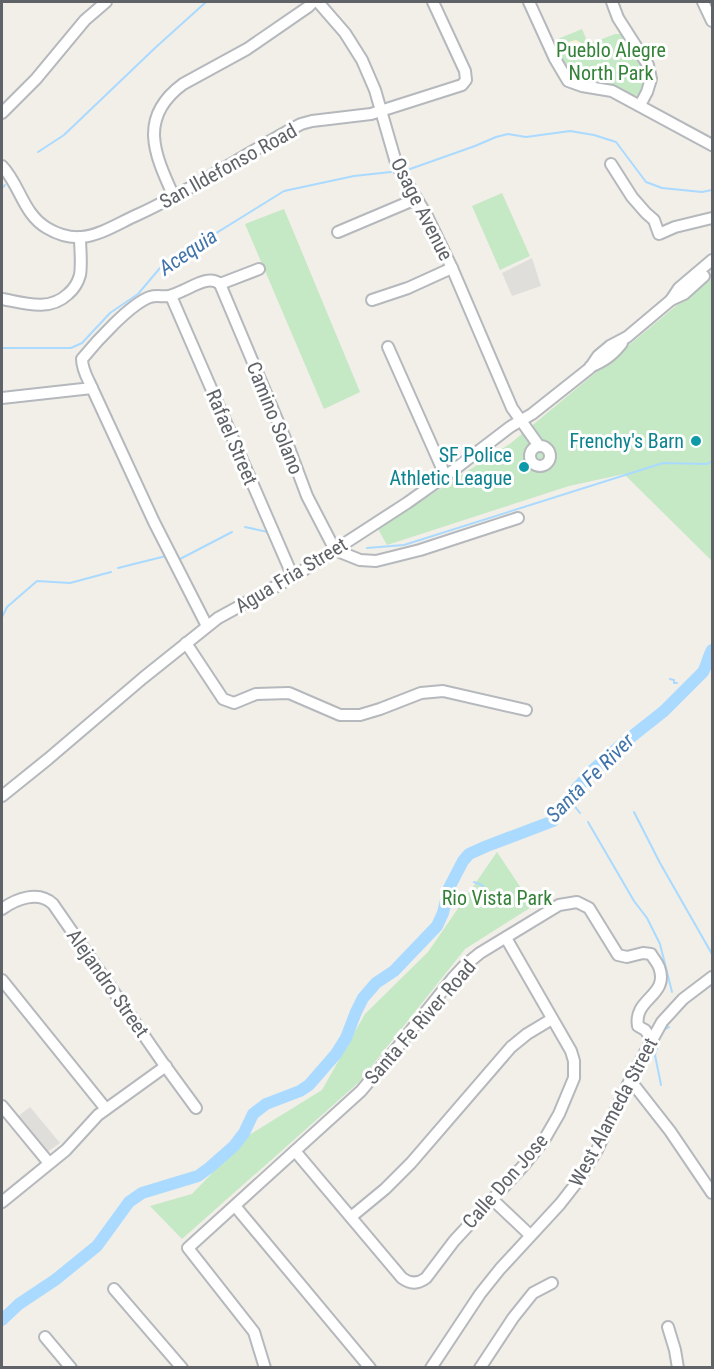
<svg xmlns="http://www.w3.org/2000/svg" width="714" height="1369" font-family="'Roboto Condensed',sans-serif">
  <rect width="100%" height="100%" fill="#f1efe8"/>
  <g fill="#e0deda">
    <polygon points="532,258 541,286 512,296 502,273"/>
    <polygon points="30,1107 60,1143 46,1153 16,1118"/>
  </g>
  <g fill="#c5e8c5">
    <path d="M582 29 587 41 592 43 615 34H623L644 70 646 84 640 96C628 96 616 87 605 84 594 81 582 83 572 77 563 71 558 55 552 46L558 39Z"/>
    <polygon points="502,193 530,256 500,270 472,206"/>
    <polygon points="284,209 360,392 324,409 245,224"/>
    <polygon points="712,276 712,561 624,474 569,486 387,545 378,529 511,443"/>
    <polygon points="497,852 533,906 465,949 359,1082 182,1239 150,1206 192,1194 249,1135 322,1090 365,1014 428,952"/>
  </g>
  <polygon fill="#fbf3d9" points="576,40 583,44 583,47 577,56 574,57 559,47 561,44"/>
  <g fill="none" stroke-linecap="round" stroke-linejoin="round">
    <g stroke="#aadaff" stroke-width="2">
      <polyline points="38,152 64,135 155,48 206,2"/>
      <polyline points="410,169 475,146 496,137 508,134 526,137 570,131 594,135 616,142 646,182 662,188 702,192 712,190"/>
      <polyline points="2,188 5,185"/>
      <polyline points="2,348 71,348 82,343 110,313 138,294 160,268 284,191 354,176 391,172"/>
      <polyline points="245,527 268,532"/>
      <polyline points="367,548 404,545 663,463 707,464 712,461"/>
      <polyline points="180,559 232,532"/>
      <polyline points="118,568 166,556"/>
      <polyline points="2,617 7,607 37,581 70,583 111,572"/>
      <polyline points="670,679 674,680 674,683 677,683"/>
      <polyline points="569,799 580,813"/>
      <polyline points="634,812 660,863 712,954"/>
      <polyline points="588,822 634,901 647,918 660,944 672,992"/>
      <polyline points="474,882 482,885 488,897"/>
      <polyline points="663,1030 669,1027"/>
      <polyline points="660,1035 655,1055 661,1085"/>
    </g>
    <path stroke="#aadaff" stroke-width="12" d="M2 1320 19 1304 55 1280 97 1246 129 1202 142 1193 198 1176 209 1168 234 1146 244 1133 253 1114 266 1104 300 1091 309 1085 336 1054 346 1038 356 1012 363 998 376 983 394 971 437 926 443 913 449 888 463 861 469 854 487 846 553 821 576 789 594 769 621 745 664 711 703 672C707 665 708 657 712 650"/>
    <defs>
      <g id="minor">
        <polyline points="318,2 345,33 362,60 375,90 397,166 426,214 452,268 512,408 539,446"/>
        <polyline points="529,2 555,59 568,81 582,86 612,91 712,145"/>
        <polyline points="612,2 618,18 648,65 651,79 647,92 640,105"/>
        <polyline points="703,2 712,21"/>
        <polyline points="2,113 36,79 85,20 106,2"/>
        <polyline points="611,164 632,197 646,213 654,220 659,234 675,227 712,218"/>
        <path d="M2 166C20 185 23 214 47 228 57 234 70 238 82 237 101 235 119 223 137 215 194 189 246 153 301 124L312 121 371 114 462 85 466 80 465 71 433 2"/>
        <path d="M174 197C155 155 137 118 183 84L247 49 308 7 313 2"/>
        <polyline points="338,232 416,199"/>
        <polyline points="220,284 289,448 307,496 335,550 360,560 376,561 420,550 518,518"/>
        <polyline points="171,296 293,577"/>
        <path d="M2 299C24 303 49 312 68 294 74 289 78 282 80 275 82 263 80 249 80 237"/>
        <polyline points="372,300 408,288 452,268"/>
        <polyline points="671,300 684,294 704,276"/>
        <polyline points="388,347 445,475"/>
        <path d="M590 367C604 361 613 355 622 343"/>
        <polyline points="92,388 154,522 207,626"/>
        <path d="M2 398 92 388C88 379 82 370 82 359 96 342 130 304 150 297 157 295 162 297 169 296 173 295 178 293 182 291 194 286 209 275 220 284L259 269"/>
        <circle cx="540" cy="456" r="10"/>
        <polyline points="186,643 223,699 234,703 256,694 289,693 340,715 360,715 380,709 421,693 443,691 526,710"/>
        <polyline points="2,796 48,759 143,678 218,618 293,577 407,503 455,469 510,427 532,414 590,368 598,356 610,346 627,337 671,300 679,288 712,260"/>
        <path d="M2 909C16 899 38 890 53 904L163 1063 196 1108"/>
        <polyline points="2,980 106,1109"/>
        <polyline points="630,1080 670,1131 712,1193"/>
        <polyline points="2,1106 49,1163"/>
        <path d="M295 1151 402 1278C410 1284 418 1284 426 1278L454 1241 525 1164 544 1140 559 1114 574 1078V1061L571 1051 506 938"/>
        <polyline points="492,1199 530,1235"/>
        <polyline points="2,1202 66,1150 98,1115 166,1066"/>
        <polyline points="235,1206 370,1368"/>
        <polyline points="351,1217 385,1189 411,1163 511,1047 527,1034 552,1019"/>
        <polyline points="114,1289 182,1368"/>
        <polyline points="668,1327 675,1350 678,1368"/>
        <polyline points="45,1337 71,1368"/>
        <path d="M265 1368 254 1332 188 1248 361 1091 397 1048 452 979 464 966 480 953 559 905 577 902 589 908 618 955 627 957 643 953 651 954C653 958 657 962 659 967 670 996 633 998 638 1026L645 1030 652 1039"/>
        <polyline points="431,1368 480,1294 500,1269 560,1204 578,1181 597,1150 630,1080 662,1022 683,999 712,977"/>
        <polyline points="480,1368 513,1318 533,1293 552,1283"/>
      </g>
    </defs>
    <use href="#minor" stroke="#b5b8bc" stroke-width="14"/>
    <use href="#minor" stroke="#fff" stroke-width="10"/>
  </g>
  <g fill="#0f9aa8" stroke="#fff" stroke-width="2">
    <circle cx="696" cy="441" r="6"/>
    <circle cx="524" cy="467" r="6"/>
  </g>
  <g text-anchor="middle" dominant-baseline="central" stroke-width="6" stroke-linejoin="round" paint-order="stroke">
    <g font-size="20" fill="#348238" stroke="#fff">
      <text x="611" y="50">Pueblo Alegre<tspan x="611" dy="23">North Park</tspan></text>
      <text x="497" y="898">Rio Vista Park</text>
    </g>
    <g font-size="20" fill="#5f6368" stroke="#fff">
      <text transform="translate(228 166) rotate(-29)">San Ildefonso Road</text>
      <text transform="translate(422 209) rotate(63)">Osage Avenue</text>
      <text transform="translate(275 418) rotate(68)">Camino Solano</text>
      <text transform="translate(232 437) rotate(67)">Rafael Street</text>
      <text transform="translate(291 575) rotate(-31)">Agua Fria Street</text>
      <text transform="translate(108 983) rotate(55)">Alejandro Street</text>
      <text transform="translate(420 1022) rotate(-49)">Santa Fe River Road</text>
      <text transform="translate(613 1112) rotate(-62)">West Alameda Street</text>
      <text transform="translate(505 1181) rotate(-49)">Calle Don Jose</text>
    </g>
    <g font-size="20" fill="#0d838f" stroke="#fff" text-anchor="end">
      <text x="684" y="441">Frenchy's Barn</text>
      <text x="512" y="455">SF Police<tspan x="512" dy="23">Athletic League</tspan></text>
    </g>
    <g font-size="21" font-style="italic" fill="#4174aa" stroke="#fff">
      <text transform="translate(188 252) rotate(-34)">Acequia</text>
      <text transform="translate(590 778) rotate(-45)">Santa Fe River</text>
    </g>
  </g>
  <rect width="714" height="1369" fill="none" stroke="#5f6368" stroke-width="6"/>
</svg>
